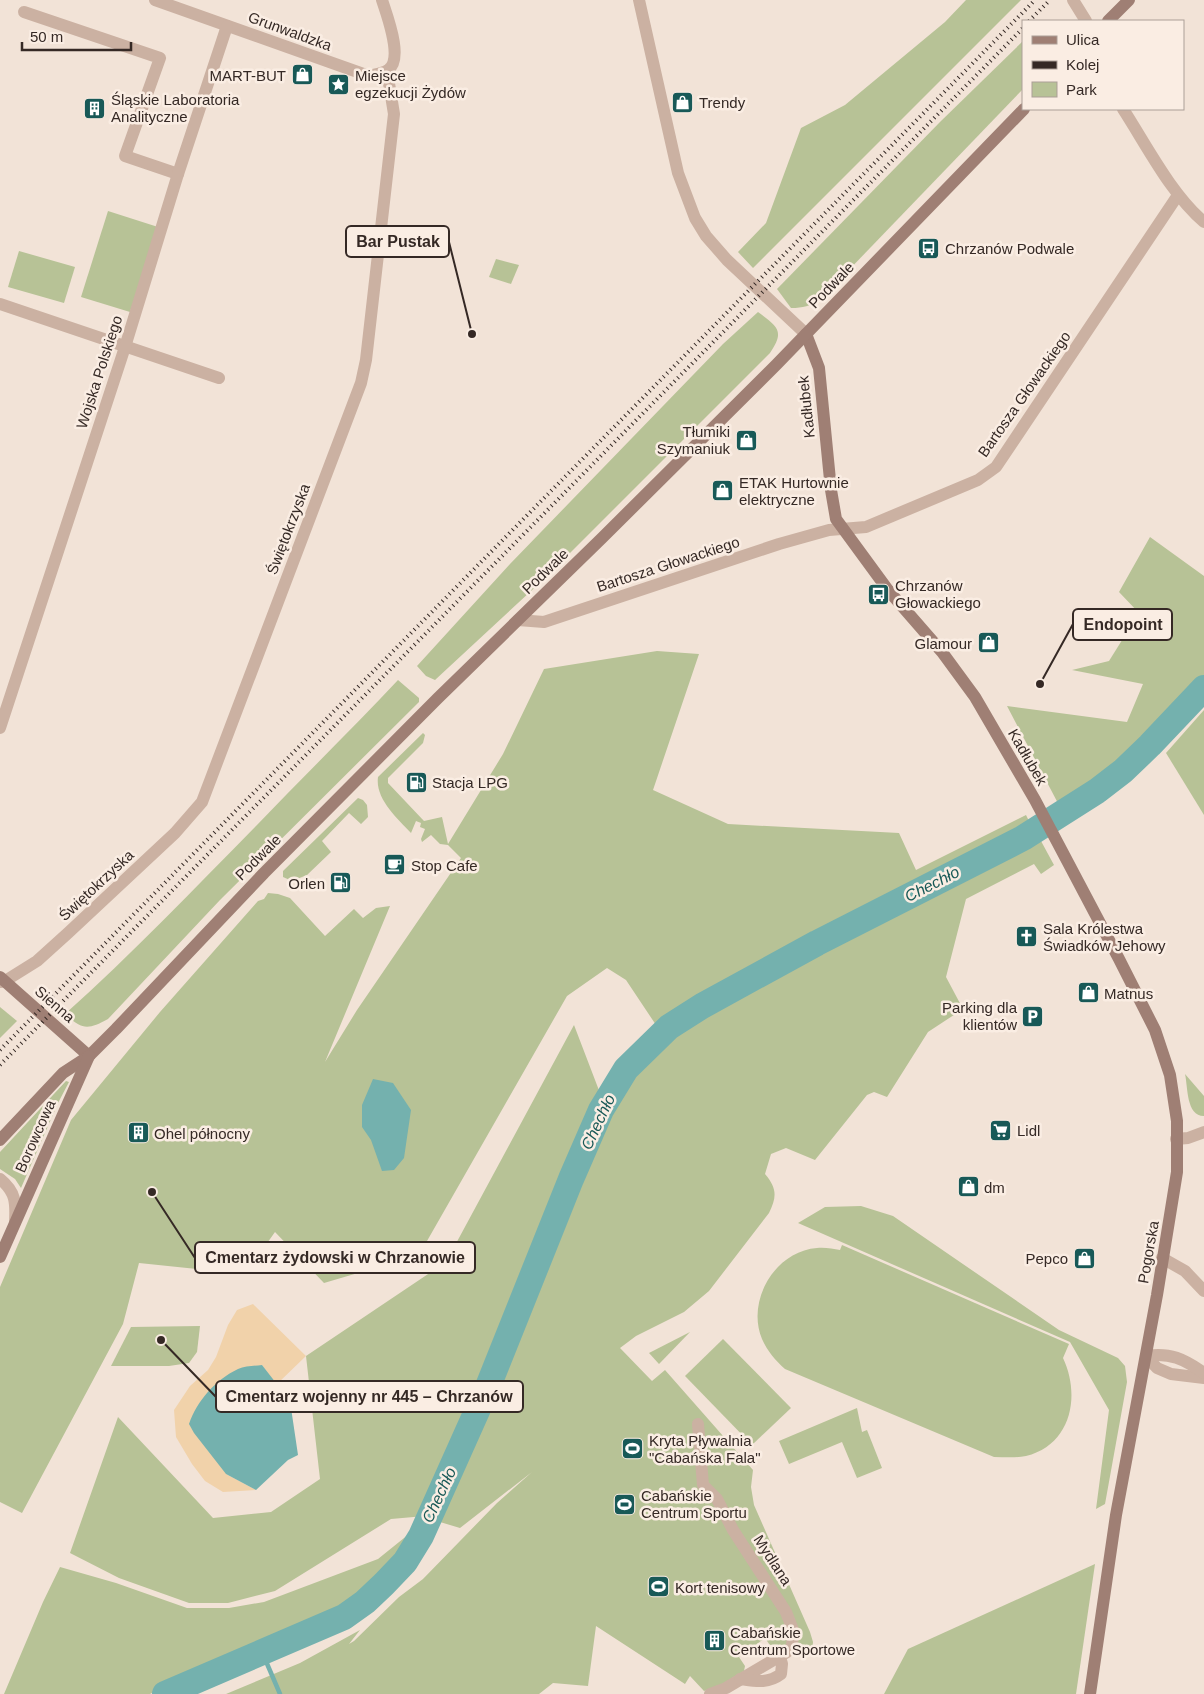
<svg xmlns="http://www.w3.org/2000/svg" width="1204" height="1694" font-family="Helvetica,sans-serif">
  <rect width="100%" height="100%" fill="#f2e3d7"/>
  <g fill="#b7c296">
    <polygon points="966,0 1021,0 753,268 738,252 766,223 801,128 845,105 945,22"/>
    <path d="M1023 41V89L820 300C810 306 803 308 791 308L777 289 940 122Z"/>
    <polygon points="108,211 158,227 130,312 81,297"/>
    <polygon points="19,251 75,267 64,303 8,287"/>
    <polygon points="496,259 519,265 511,284 489,277"/>
    <path d="M758 312C778 327 785 331 770 353L544 579 435 680 426 676 417 666 510 564 723 344Z"/>
    <polygon points="1150,537 1204,576 1204,681 1150,738 1103,782 1061,809 1007,706 1127,722 1143,684 1072,670 1109,661 1139,613 1119,592"/>
    <path d="M657 651 699 654 653 790 728 824 899 833 916 870 1026 815 1031 825 988 851 687 1002 656 1025 626 980 607 968 567 996 419 1255 324 1283 275 1232 245 1274 139 1263 123 1324 22 1513 0 1502V1287L71 1120 160 1012 258 901 264 899 268 893 278 894 290 898 325 936 354 909 363 918 376 908 390 906 325 1062 357 1010 461 858 448 845 440 844 431 835 422 842 421 839 425 829 420 827 421 823 416 821 411 833C397 818 375 799 378 777L423 733 425 735 423 743 388 778V783L424 821 442 817 448 844 503 754 544 669Z"/>
    <path d="M398 680 419 698V702L220 900 108 1019C88 1030 82 1030 65 1014 132 954 194 889 257 825 304 776 352 729 398 680Z"/>
    <polygon points="1204,710 1204,815 1166,753"/>
    <polygon points="358,798 363,800 367,805 368,817 361,824 349,813 322,841 331,852 307,875 292,881 283,877 283,871"/>
    <path d="M1041 841 1054 865 1041 874 1034 864 966 899 946 977 963 1009 928 1032 887 1097 874 1092 867 1095 815 1160 786 1148 771 1154 765 1174C777 1188 777 1197 769 1213L709 1291 684 1312 636 1336 620 1348 652 1381 665 1370 753 1470 751 1487 754 1505 810 1632 813 1642 812 1655 795 1653 776 1654 765 1638 739 1657 745 1666 744 1671 719 1686 704 1691 690 1676 685 1684 596 1626 588 1686 553 1683 539 1694H226L300 1663 360 1630 349 1644 354 1641 399 1597 423 1579 497 1503 532 1472 460 1528 440 1522 604 1125 629 1076 675 1031 1013 852Z"/>
    <polygon points="0,1007 17,1021 0,1038"/>
    <polygon points="574,1025 600,1093 573,1151 518,1289 425,1516 391,1519 275,1591 228,1603 189,1603 119,1578 70,1553 118,1417 213,1518 271,1512 320,1479 306,1356 446,1262"/>
    <path d="M1185 1074 1204 1096V1116C1186 1116 1188 1087 1185 1074Z"/>
    <polygon points="66,1081 69,1082 58,1103 21,1188 15,1179 0,1169 0,1152"/>
    <polygon points="861,1206 893,1216 1059,1330 1118,1358 1125,1366 1127,1382 1105,1504 1096,1509 1109,1410 1070,1342 798,1223 825,1207"/>
    <path d="M842 1245 1069 1344 1063 1358C1081 1396 1071 1445 1026 1456 1016 1458 1005 1457 994 1457L785 1369C775 1360 768 1352 762 1339 746 1301 775 1251 817 1248 825 1247 833 1249 840 1250Z"/>
    <polygon points="200,1326 197,1352 189,1363 169,1366 111,1366 131,1327"/>
    <polygon points="690,1332 659,1364 649,1353"/>
    <polygon points="723,1339 791,1408 752,1445 685,1376"/>
    <polygon points="857,1408 862,1432 867,1430 882,1468 857,1478 842,1442 789,1464 779,1441"/>
    <polygon points="409,1534 404,1551 365,1596 313,1625 165,1686 150,1694 4,1694 43,1602 60,1567 116,1583 187,1608 229,1608 264,1602 378,1559"/>
    <polygon points="1095,1564 1076,1694 884,1694 908,1649"/>
  </g>
  <polygon fill="#f1d2aa" points="253,1304 306,1356 276,1385 262,1365 226,1474 256,1490 223,1492 205,1481 192,1464 176,1437 174,1410 190,1386 208,1370 216,1357 228,1325 237,1310"/>
  <g fill="#74b1ae">
    <polygon points="373,1079 393,1083 411,1110 404,1158 394,1170 382,1171 371,1140 362,1127 362,1105"/>
    <path d="M262 1365 290 1401 298 1455 288 1460 256 1490 226 1474 194 1433 189 1424C197 1401 215 1380 238 1369 245 1366 254 1366 262 1365Z"/>
  </g>
  <g fill="none" stroke-linecap="round" stroke-linejoin="round">
    <polyline stroke="#74b1ae" stroke-width="4.5" points="262,1652 280,1694"/>
    <polyline stroke="#74b1ae" stroke-width="26" points="165,1694 344,1617 365,1602 384,1584 405,1562 421,1536 489,1384 571,1179 601,1110 626,1069 669,1027 702,1006 817,943 1023,838 1097,791 1123,771 1150,745 1204,688"/>
    <g stroke="#cbb1a2" stroke-width="12">
      <path d="M155 0 369 76C375 74 382 74 388 70 404 59 387 16 382 0"/>
      <polyline points="639,0 678,173 695,218 706,236 727,260 806,334"/>
      <polyline points="1073,0 1086,21"/>
      <polyline points="24,12 160,58 125,156 178,174"/>
      <path d="M1123 109C1147 146 1171 194 1204 222"/>
      <polyline points="0,304 219,378"/>
      <polyline points="518,620 544,622 779,544 829,530 866,527 978,480 996,467 1178,195"/>
      <polyline points="0,728 125,347 178,174 227,26"/>
      <polyline points="0,982 5,981 37,961 68,933 175,833 202,802 361,383 366,360 394,114 387,71"/>
      <polyline points="1176,1139 1188,1138 1204,1132"/>
      <path d="M0 1179C16 1192 16 1203 15 1222"/>
      <polyline points="1162,1258 1185,1271 1204,1291"/>
      <polyline points="1146,1356 1157,1368 1171,1374 1204,1378"/>
      <path d="M1146 1356C1170 1352 1184 1359 1204 1373"/>
      <polyline points="698,1424 703,1485 717,1499 733,1530 786,1612 793,1630 792,1646 787,1652 726,1688 710,1694"/>
      <path d="M740 1679C755 1681 768 1684 781 1674L782 1664 780 1657"/>
    </g>
    <g stroke="#9f7f74" stroke-width="12">
      <polyline points="1108,21 1129,0"/>
      <polyline points="806,334 819,368 831,490 836,519 888,590 942,652 975,697 1035,800 1119,959 1155,1030 1170,1075 1177,1121 1177,1172 1157,1295 1116,1515 1090,1694"/>
      <polyline points="0,977 89,1056"/>
      <polyline points="0,1140 63,1073 89,1056 116,1029 264,873 438,698 601,539 776,365 1024,109"/>
      <polyline points="0,1257 89,1056"/>
    </g>
    <g stroke="#352925" stroke-width="4" stroke-dasharray="1 4" stroke-linecap="butt">
      <polyline points="1029,21 1050,0"/>
      <polyline points="0,1050 1035,0"/>
      <polyline points="0,1065 1023,28"/>
    </g>
  </g>
  <defs>
    <symbol id="shop-square" viewBox="-11 -11 22 22"><rect x="-9" y="-9" width="18" height="18" rx="4" fill="#185957" stroke="#faede3"/><path d="M-5-2.5h2.3a2.7 3.5 0 0 1 5.4 0H5L5.5 6h-11ZM-1.5-2.5h3a1.5 2.3 0 0 0-3 0Z" fill="#fff"/></symbol>
    <symbol id="sight-square" viewBox="-11 -11 22 22"><rect x="-9" y="-9" width="18" height="18" rx="4" fill="#185957" stroke="#faede3"/><path d="M0-6L1.8-2.2L6-1.7L2.9 1.2L3.7 5.4L0 3.3L-3.7 5.4L-2.9 1.2L-6-1.7L-1.8-2.2Z" fill="#fff"/></symbol>
    <symbol id="building-square" viewBox="-11 -11 22 22"><rect x="-9" y="-9" width="18" height="18" rx="4" fill="#185957" stroke="#faede3"/><path d="M-4-6H4V6H1V3H-1V6H-4ZM-2.5-4.3h1.7v1.8h-1.7ZM.8-4.3h1.7v1.8H.8ZM-2.5-1h1.7V.8h-1.7ZM.8-1h1.7V.8H.8Z" fill="#fff"/></symbol>
    <symbol id="bus-square" viewBox="-11 -11 22 22"><rect x="-9" y="-9" width="18" height="18" rx="4" fill="#185957" stroke="#faede3"/><path d="M-5-6H5V4H4V6H2V4H-2V6H-4V4H-5ZM-3.5-4V0h7V-4ZM-3.5 1.2v1.5H-2V1.2ZM2 1.2v1.5H3.5V1.2Z" fill="#fff"/></symbol>
    <symbol id="fuel-square" viewBox="-11 -11 22 22"><rect x="-9" y="-9" width="18" height="18" rx="4" fill="#185957" stroke="#faede3"/><path d="M-5.5-6h7V0h2V4h1.3V-2.5L3-4.5l.8-.8L6-3V5H2.5V1h-1V6h-7ZM-4.2-4.7v3.2H.2V-4.7Z" fill="#fff"/></symbol>
    <symbol id="cafe-square" viewBox="-11 -11 22 22"><rect x="-9" y="-9" width="18" height="18" rx="4" fill="#185957" stroke="#faede3"/><path d="M-5.5-4.5H6V0H3Q3 3.5 0 3.5H-2.5Q-5.5 3.5-5.5 0ZM3-3.2v2h1.7v-2ZM-6 4.5H4V6H-6Z" fill="#fff"/></symbol>
    <symbol id="church-square" viewBox="-11 -11 22 22"><rect x="-9" y="-9" width="18" height="18" rx="4" fill="#185957" stroke="#faede3"/><path d="M-1.2-6h2.4v3.5h3.3v2.4h-3.3V6h-2.4V-.1h-3.3v-2.4h3.3Z" fill="#fff"/></symbol>
    <symbol id="parking-square" viewBox="-11 -11 22 22"><rect x="-9" y="-9" width="18" height="18" rx="4" fill="#185957" stroke="#faede3"/><path d="M-3.5-5.5H1a3.5 3.5 0 0 1 0 7H-1V5.5H-3.5ZM-1-3.4V-.6H.8a1.4 1.4 0 0 0 0-2.8Z" fill="#fff"/></symbol>
    <symbol id="supermarket-square" viewBox="-11 -11 22 22"><rect x="-9" y="-9" width="18" height="18" rx="4" fill="#185957" stroke="#faede3"/><path d="M-6-5.5h2.5l.6 2H6L4.5 2H-2.5L-4.4-4H-6ZM-1.5 3.2a1.3 1.3 0 1 0 .1 0ZM3 3.2a1.3 1.3 0 1 0 .1 0Z" fill="#fff"/></symbol>
    <symbol id="stadium-square" viewBox="-11 -11 22 22"><rect x="-9" y="-9" width="18" height="18" rx="4" fill="#185957" stroke="#faede3"/><path d="M0-5a6.5 5 0 1 0 0 10a6.5 5 0 1 0 0-10ZM-3.5-1.8h7v3.6h-7Z" fill="#fff"/></symbol>
  </defs>
  <g fill-rule="evenodd">
    <use href="#shop-square" x="290" y="62" width="25" height="25"/>
    <use href="#sight-square" x="326" y="72" width="25" height="25"/>
    <use href="#shop-square" x="670" y="90" width="25" height="25"/>
    <use href="#building-square" x="82" y="96" width="25" height="25"/>
    <use href="#bus-square" x="916" y="236" width="25" height="25"/>
    <use href="#shop-square" x="734" y="428" width="25" height="25"/>
    <use href="#shop-square" x="710" y="478" width="25" height="25"/>
    <use href="#bus-square" x="866" y="582" width="25" height="25"/>
    <use href="#shop-square" x="976" y="630" width="25" height="25"/>
    <use href="#fuel-square" x="404" y="770" width="25" height="25"/>
    <use href="#cafe-square" x="382" y="852" width="25" height="25"/>
    <use href="#fuel-square" x="328" y="870" width="25" height="25"/>
    <use href="#church-square" x="1014" y="924" width="25" height="25"/>
    <use href="#shop-square" x="1076" y="980" width="25" height="25"/>
    <use href="#parking-square" x="1020" y="1004" width="25" height="25"/>
    <use href="#supermarket-square" x="988" y="1118" width="25" height="25"/>
    <use href="#building-square" x="126" y="1120" width="25" height="25"/>
    <use href="#shop-square" x="956" y="1174" width="25" height="25"/>
    <use href="#shop-square" x="1072" y="1246" width="25" height="25"/>
    <use href="#stadium-square" x="620" y="1436" width="25" height="25"/>
    <use href="#stadium-square" x="612" y="1492" width="25" height="25"/>
    <use href="#stadium-square" x="646" y="1574" width="25" height="25"/>
    <use href="#building-square" x="702" y="1628" width="25" height="25"/>
  </g>
  <g text-anchor="middle" dominant-baseline="central" stroke-width="5" stroke-linejoin="round" paint-order="stroke">
    <g font-size="15" fill="#352925" stroke="#faede3">
      <text transform="translate(290 31) rotate(20)">Grunwaldzka</text>
      <text transform="translate(831 285) rotate(-46)">Podwale</text>
      <text transform="translate(99 372) rotate(-72)">Wojska Polskiego</text>
      <text transform="translate(1024 394) rotate(-55)">Bartosza Głowackiego</text>
      <text transform="translate(806 407) rotate(-96)">Kadłubek</text>
      <text transform="translate(288 529) rotate(-69)">Świętokrzyska</text>
      <text transform="translate(668 564) rotate(-18)">Bartosza Głowackiego</text>
      <text transform="translate(545 571) rotate(-44)">Podwale</text>
      <text transform="translate(1028 757) rotate(60)">Kadłubek</text>
      <text transform="translate(258 857) rotate(-45)">Podwale</text>
      <text transform="translate(96 885) rotate(-43)">Świętokrzyska</text>
      <text transform="translate(55 1004) rotate(41)">Sienna</text>
      <text transform="translate(35 1136) rotate(-66)">Borowcowa</text>
      <text transform="translate(1148 1252) rotate(-80)">Pogorska</text>
      <text transform="translate(773 1560) rotate(57)">Mydlana</text>
    </g>
    <g font-size="15" fill="#352925" stroke="#faede3" text-anchor="start">
      <text x="286" y="75" text-anchor="end">MART-BUT</text>
      <text x="355" y="75">Miejsce<tspan x="355" dy="17">egzekucji Żydów</tspan></text>
      <text x="111" y="99">Śląskie Laboratoria<tspan x="111" dy="17">Analityczne</tspan></text>
      <text x="699" y="102">Trendy</text>
      <text x="945" y="248">Chrzanów Podwale</text>
      <text x="730" y="431" text-anchor="end">Tłumiki<tspan x="730" dy="17">Szymaniuk</tspan></text>
      <text x="739" y="482">ETAK Hurtownie<tspan x="739" dy="17">elektryczne</tspan></text>
      <text x="895" y="585">Chrzanów<tspan x="895" dy="17">Głowackiego</tspan></text>
      <text x="972" y="643" text-anchor="end">Glamour</text>
      <text x="432" y="782">Stacja LPG</text>
      <text x="411" y="865">Stop Cafe</text>
      <text x="325" y="883" text-anchor="end">Orlen</text>
      <text x="1043" y="928">Sala Królestwa<tspan x="1043" dy="17">Świadków Jehowy</tspan></text>
      <text x="1104" y="993">Matnus</text>
      <text x="1017" y="1007" text-anchor="end">Parking dla<tspan x="1017" dy="17">klientów</tspan></text>
      <text x="1017" y="1130">Lidl</text>
      <text x="154" y="1133">Ohel północny</text>
      <text x="984" y="1187">dm</text>
      <text x="1068" y="1258" text-anchor="end">Pepco</text>
      <text x="649" y="1440">Kryta Pływalnia<tspan x="649" dy="17">"Cabańska Fala"</tspan></text>
      <text x="641" y="1495">Cabańskie<tspan x="641" dy="17">Centrum Sportu</tspan></text>
      <text x="675" y="1587">Kort tenisowy</text>
      <text x="730" y="1632">Cabańskie<tspan x="730" dy="17">Centrum Sportowe</tspan></text>
    </g>
    <g font-size="16" font-style="italic" fill="#185957" stroke="#faede3">
      <text transform="translate(932 884) rotate(-27)">Chechło</text>
      <text transform="translate(598 1122) rotate(-65)">Chechło</text>
      <text transform="translate(439 1495) rotate(-65)">Chechło</text>
    </g>
  </g>
  <path fill="none" stroke="#352925" stroke-width="2" d="M472 334L449 242M1040 684L1073 624M152 1192L195 1258M161 1340L216 1397"/>
  <g fill="#352925" stroke="#faede3" stroke-width="2">
    <circle cx="472" cy="334" r="5"/>
    <circle cx="1040" cy="684" r="5"/>
    <circle cx="152" cy="1192" r="5"/>
    <circle cx="161" cy="1340" r="5"/>
  </g>
  <g fill="#faede3" stroke="#352925" stroke-width="2">
    <rect x="346" y="226" width="103" height="31" rx="5"/>
    <rect x="1073" y="609" width="99" height="31" rx="5"/>
    <rect x="195" y="1242" width="280" height="31" rx="5"/>
    <rect x="216" y="1381" width="307" height="31" rx="5"/>
  </g>
  <g font-size="16" text-anchor="middle" font-weight="bold" fill="#352925">
    <text x="398" y="247">Bar Pustak</text>
    <text x="1123" y="630">Endopoint</text>
    <text x="335" y="1263">Cmentarz żydowski w Chrzanowie</text>
    <text x="369" y="1402">Cmentarz wojenny nr 445 – Chrzanów</text>
  </g>
  <rect x="1022" y="20" width="162" height="90" fill="#faede3" stroke="#ab9f97"/>
  <rect x="1032" y="36" width="25" height="8" fill="#9f7f74" stroke="#ab9f97"/>
  <text x="1066" y="45" font-size="15" fill="#352925">Ulica</text>
  <rect x="1032" y="61" width="25" height="8" fill="#352925" stroke="#ab9f97"/>
  <text x="1066" y="70" font-size="15" fill="#352925">Kolej</text>
  <rect x="1032" y="82" width="25" height="15" fill="#b7c296" stroke="#ab9f97"/>
  <text x="1066" y="95" font-size="15" fill="#352925">Park</text>
  <path d="M22 42v8h109v-8" fill="none" stroke="#352925" stroke-width="2.5"/>
  <text x="30" y="42" font-size="15" fill="#352925" stroke="#faede3" stroke-width="4" paint-order="stroke">50 m</text>
</svg>
